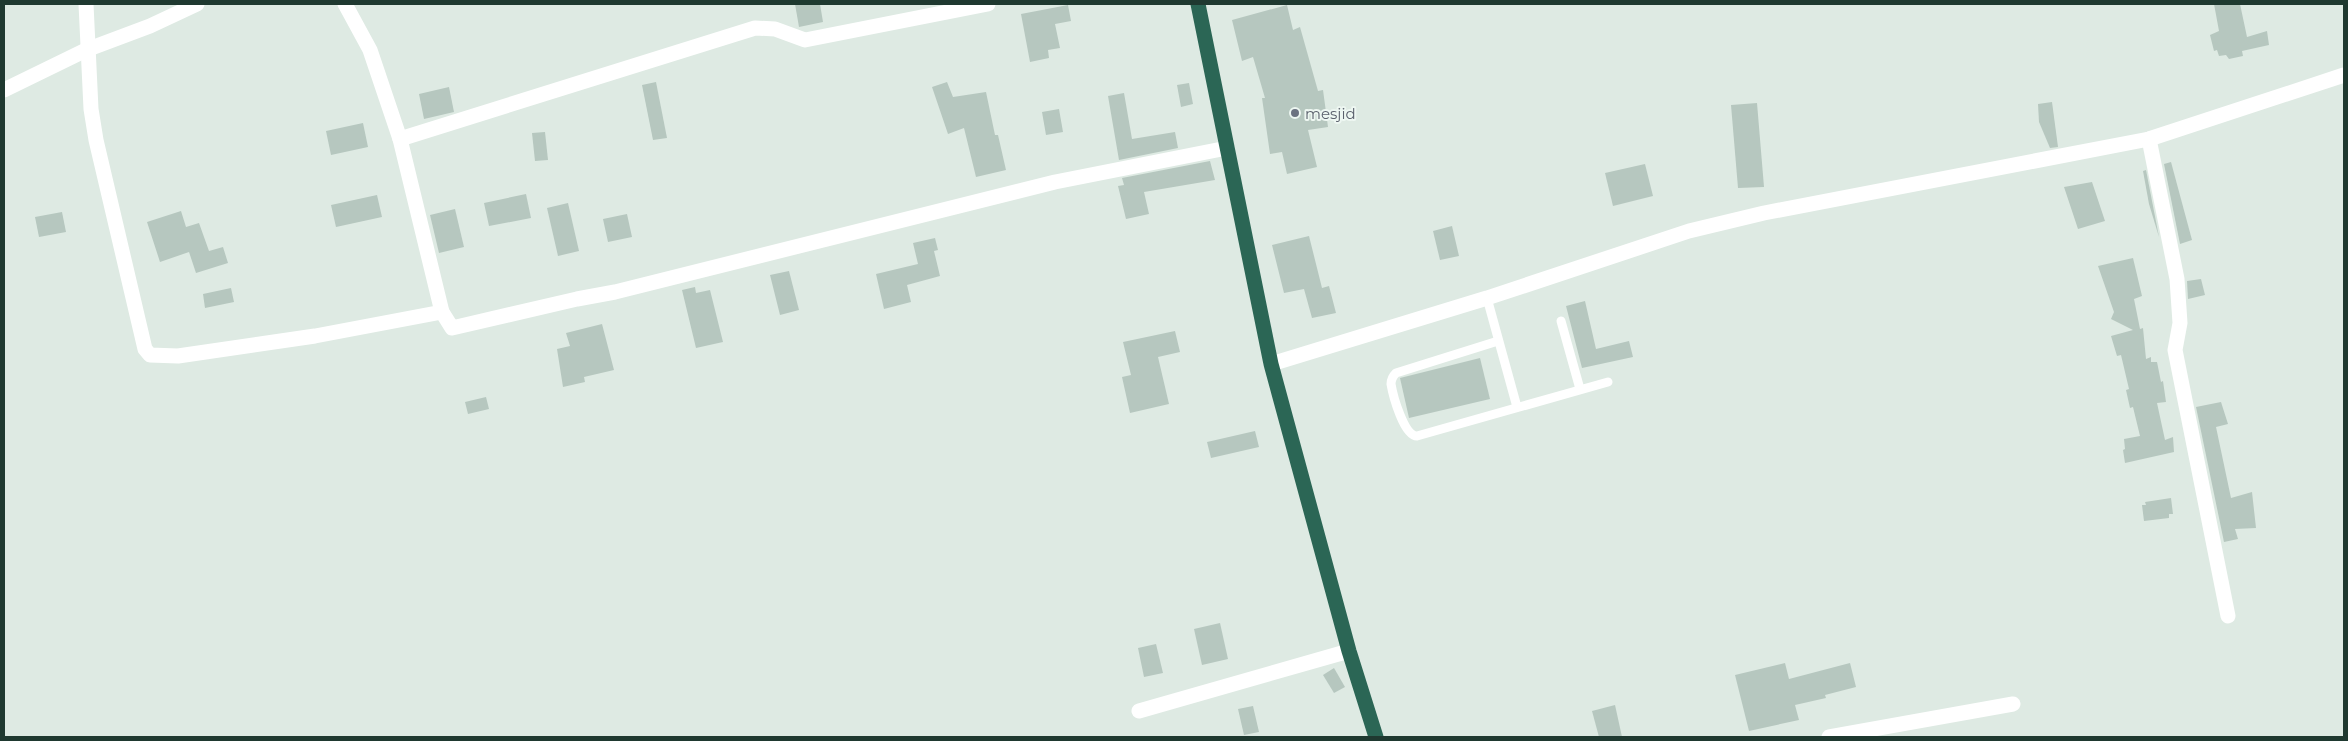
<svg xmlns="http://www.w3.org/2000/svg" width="2348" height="741" font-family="Montserrat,sans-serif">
  <rect width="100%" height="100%" fill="#deeae3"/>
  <g fill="#b6c7bf">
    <polygon points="795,4 820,4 823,22 799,27"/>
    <polygon points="2214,4 2240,4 2247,37 2267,31 2269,45 2242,51 2243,56 2229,59 2226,55 2219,56 2217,50 2214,51 2210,35 2219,31"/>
    <polygon points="1068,5 1071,21 1055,24 1060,48 1048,50 1049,58 1030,62 1021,14"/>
    <polygon points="1287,5 1293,30 1300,27 1318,91 1323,90 1328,127 1308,130 1317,167 1287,174 1282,152 1270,154 1262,98 1265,98 1253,57 1242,61 1232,20"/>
    <polygon points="656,82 667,138 653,140 642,85"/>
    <polygon points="947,82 953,97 986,92 995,135 998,135 1006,170 976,177 964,128 948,134 932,87"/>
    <polygon points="1189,83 1193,104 1181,107 1177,85"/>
    <polygon points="449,87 454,112 424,119 419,94"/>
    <polygon points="1124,93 1132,139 1175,132 1178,148 1119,160 1108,96"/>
    <polygon points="2052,102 2058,147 2050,148 2039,122 2038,104"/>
    <polygon points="1757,103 1764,187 1738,188 1731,105"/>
    <polygon points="1059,109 1063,132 1046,135 1042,112"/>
    <polygon points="363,123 368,147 331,155 326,131"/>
    <polygon points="545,132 548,160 535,161 532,133"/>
    <polygon points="1210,161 1215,180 1144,192 1149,214 1126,219 1118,186 1124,185 1122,178"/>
    <polygon points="2171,162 2192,240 2180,244 2164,164"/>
    <polygon points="1645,164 1653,196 1613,206 1605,173"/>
    <polygon points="2146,170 2159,237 2149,204 2143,171"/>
    <polygon points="2092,182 2105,221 2078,229 2064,187"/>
    <polygon points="526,194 531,218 489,226 484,203"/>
    <polygon points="377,195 382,217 336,227 331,205"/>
    <polygon points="568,203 579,251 558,256 547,208"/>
    <polygon points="455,209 464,247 439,253 430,215"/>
    <polygon points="181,211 186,227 199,223 209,251 223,247 228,263 196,273 189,252 160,262 147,222"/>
    <polygon points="62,212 66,232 39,237 35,217"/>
    <polygon points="627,214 632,237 608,242 603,219"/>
    <polygon points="1452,226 1459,256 1440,260 1433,231"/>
    <polygon points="1309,236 1322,288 1329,286 1336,313 1312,318 1304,289 1284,293 1272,245"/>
    <polygon points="935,238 938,250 934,251 940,276 907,285 911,302 884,309 876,274 918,264 913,243"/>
    <polygon points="2133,258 2142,296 2134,299 2140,329 2143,328 2146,359 2151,357 2151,362 2157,362 2161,382 2163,381 2166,402 2157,403 2165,440 2173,437 2174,452 2125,463 2123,450 2125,449 2124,439 2140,436 2133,407 2130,408 2126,390 2129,389 2121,355 2117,356 2111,336 2133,330 2111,319 2114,312 2098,266"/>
    <polygon points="789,271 799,310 780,315 770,275"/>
    <polygon points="2201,279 2205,295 2188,299 2187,281"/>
    <polygon points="695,287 696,293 710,290 723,342 696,348 682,290"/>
    <polygon points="231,288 234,302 205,308 203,294"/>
    <polygon points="1585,301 1596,349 1629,341 1633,357 1582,368 1566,306"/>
    <polygon points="602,324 614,370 584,377 585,382 563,387 557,349 570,346 566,333"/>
    <polygon points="1175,331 1180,352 1158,357 1169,404 1130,413 1122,377 1131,375 1123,342"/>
    <polygon points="1480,358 1490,399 1409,418 1400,378"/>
    <polygon points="486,397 489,409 468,414 465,402"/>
    <polygon points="2221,402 2228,424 2216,427 2231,498 2252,492 2256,528 2235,529 2238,539 2224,542 2196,407"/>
    <polygon points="1255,431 1259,447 1211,458 1207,442"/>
    <polygon points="2171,498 2173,514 2169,514 2169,518 2144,521 2142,505 2146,505 2145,502"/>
    <polygon points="1220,623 1228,659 1202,665 1194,629"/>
    <polygon points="1156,644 1163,673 1144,677 1138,648"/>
    <polygon points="1785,663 1789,679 1850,663 1856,687 1825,695 1826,698 1795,705 1799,720 1749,731 1735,675"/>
    <polygon points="1334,668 1345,687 1334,693 1323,675"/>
    <polygon points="1615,705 1622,737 1599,737 1592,711"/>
    <polygon points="1253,706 1259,732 1244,735 1238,709"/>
  </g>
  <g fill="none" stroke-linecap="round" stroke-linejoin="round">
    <g stroke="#fff" stroke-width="9">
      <polyline points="1487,298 1517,407"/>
      <polyline points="1561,321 1580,389"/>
      <path d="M1498 341 1396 373C1393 376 1391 379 1391 384 1393 396 1404 436 1417 436L1608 382"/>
    </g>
    <g stroke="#fff" stroke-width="15">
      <polyline points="86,4 91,109 96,140 145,349 150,355 178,356 315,336 442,312"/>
      <polyline points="345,4 370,50 400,139 442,312 452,328 577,299 615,292 1055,182 1227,148"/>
      <polyline points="4,90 86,50 150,26 197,4"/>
      <polyline points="400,139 755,28 775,29 805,40 988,4"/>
      <polyline points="2149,139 2177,279 2180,323 2175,350 2228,616"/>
      <polyline points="1139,711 1349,651"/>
      <polyline points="1829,737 2013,704"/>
    </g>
    <polyline stroke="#fff" stroke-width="15" points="1271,364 1487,298 1689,231 1764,213 2149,139 2344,75"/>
    <polyline stroke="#2b6655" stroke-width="15" points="1198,4 1271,364 1349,651 1376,737"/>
  </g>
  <circle fill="#6b7280" stroke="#eef7f2" stroke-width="2" cx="1295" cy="113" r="5"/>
  <g text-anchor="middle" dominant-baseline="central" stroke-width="4" stroke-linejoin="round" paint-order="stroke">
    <g font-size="15" fill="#5b616d" stroke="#eef7f2" text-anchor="start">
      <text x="1305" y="113">mesjid</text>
    </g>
  </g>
  <rect width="2348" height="741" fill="none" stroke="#1f3930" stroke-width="10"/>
</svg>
